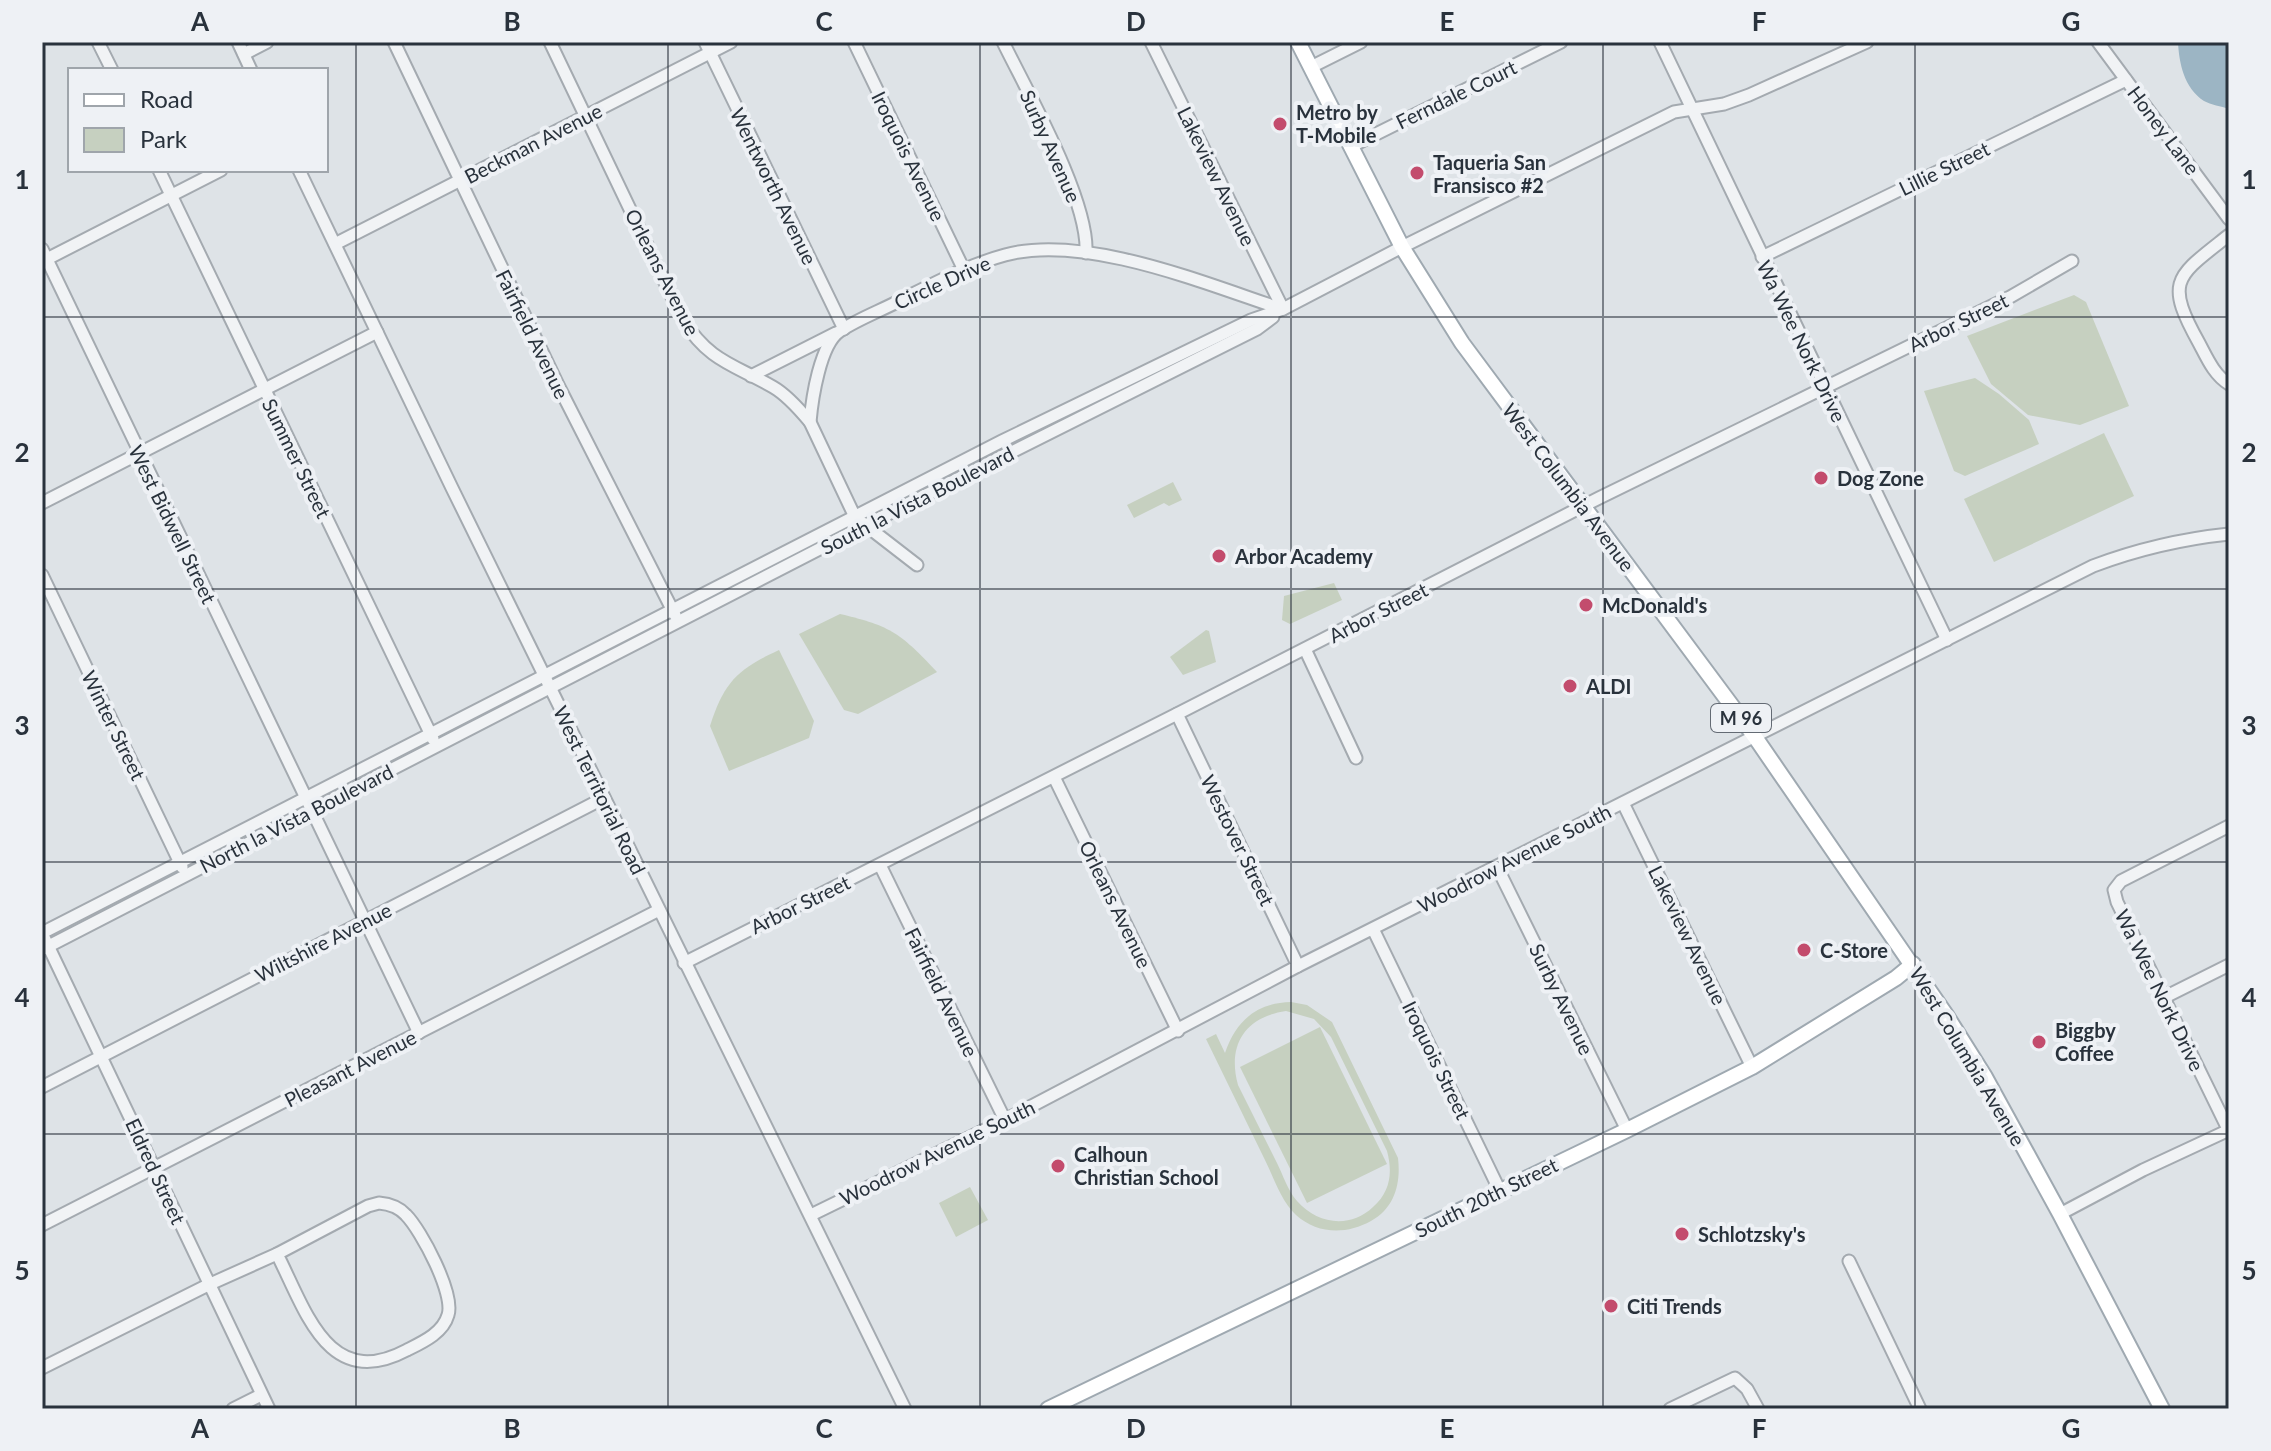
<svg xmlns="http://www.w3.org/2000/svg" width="2271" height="1451" font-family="Lato,sans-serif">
  <rect width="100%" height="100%" fill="#dee3e7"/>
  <g fill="#c6d0c0" fill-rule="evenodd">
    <polygon points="2074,295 2086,302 2129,406 2080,425 2028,415 1991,384 1967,336"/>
    <polygon points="1975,378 1999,394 2029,420 2039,444 1965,476 1954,471 1924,391"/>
    <polygon points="2104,433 2134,496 1994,562 1964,499"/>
    <polygon points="1173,482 1182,500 1169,506 1164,503 1134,518 1127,505"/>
    <polygon points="1334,583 1342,600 1290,624 1282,620 1284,596"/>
    <path d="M840 614C892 626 901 634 937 672L858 714 844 710 799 634Z"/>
    <polygon points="1206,630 1209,631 1216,662 1183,675 1170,657"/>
    <path d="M779 650 814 721 809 738 729 771 710 726C724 682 738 669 779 650Z"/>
    <path d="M1291 1002 1307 1005 1332 1022 1398 1158C1401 1183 1395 1208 1371 1221 1346 1235 1317 1234 1296 1215 1280 1200 1273 1175 1263 1156 1244 1117 1225 1078 1206 1039L1216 1034 1225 1053C1236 1021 1256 1003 1291 1002ZM1286 1011 1314 1019 1331 1037 1387 1151C1393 1173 1390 1192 1373 1207 1350 1229 1317 1224 1297 1201 1288 1191 1283 1175 1277 1163 1264 1137 1251 1111 1238 1085 1227 1045 1245 1017 1286 1011Z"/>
    <polygon points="1320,1027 1387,1164 1307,1203 1240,1067"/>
    <polygon points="970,1187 988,1220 956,1237 939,1203"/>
  </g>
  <path fill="#9cb5c4" d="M2178 42H2229V109C2221 106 2211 105 2204 101 2184 88 2179 63 2178 42Z"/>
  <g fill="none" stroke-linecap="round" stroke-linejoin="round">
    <defs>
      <g id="minor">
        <polyline points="98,42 112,70"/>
        <polyline points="238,42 251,70"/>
        <polyline points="394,42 558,385 675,615"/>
        <path d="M550 42 683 320C710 362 733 364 773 387 787 395 800 410 810 422L855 517 917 565"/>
        <polyline points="705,42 844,329"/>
        <polyline points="854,42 964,270"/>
        <path d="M1003 42C1028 93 1089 200 1086 253"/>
        <polyline points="1151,42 1283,309"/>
        <polyline points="1660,42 1947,640"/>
        <polyline points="2098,42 2229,219"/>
        <polyline points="244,54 267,42"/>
        <polyline points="1311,67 1361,42"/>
        <polyline points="1350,147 1561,42"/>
        <polyline points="159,170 433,739"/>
        <polyline points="299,170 452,488 905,1409"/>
        <path d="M2229 235C2176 277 2164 280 2199 343 2207 358 2214 375 2229 384"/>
        <polyline points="335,244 731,42"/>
        <polyline points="42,249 419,1033"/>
        <polyline points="1762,257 2126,80"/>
        <polyline points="43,261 221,170"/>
        <polyline points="751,376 836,333"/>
        <path d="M810 422C812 399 820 344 840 331 858 319 880 311 899 301 933 284 968 265 1005 255 1084 233 1206 284 1282 309"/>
        <polyline points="42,503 377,332"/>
        <polyline points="42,575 182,867"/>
        <polyline points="1305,649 1356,758"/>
        <polyline points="1177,714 1298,966"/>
        <polyline points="1054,777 1178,1031"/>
        <polyline points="1623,803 1752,1067"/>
        <polyline points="2229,826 2121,881 2114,890 2117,902 2229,1131"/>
        <polyline points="880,865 1005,1120"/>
        <polyline points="1497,867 1627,1130"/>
        <polyline points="1373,929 1500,1191"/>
        <polyline points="43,949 864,526 1257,329 1273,317"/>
        <polyline points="684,963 1177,714 1599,498 2010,297 2072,261"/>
        <polyline points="2163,998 2229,965"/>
        <polyline points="42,1087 604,798"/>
        <path d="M379 1203C390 1204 399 1207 406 1215 421 1230 455 1294 448 1315 443 1333 423 1342 407 1350 328 1392 306 1311 277 1254L368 1206Z"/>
        <polyline points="2060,1214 2143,1170 2229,1130"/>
        <path d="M811 1215 1005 1120 1298 966 2093 566C2138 549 2181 539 2229 534"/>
        <polyline points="42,1225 659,910"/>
        <polyline points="1849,1261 1920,1409"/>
        <polyline points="42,1368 208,1285 277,1254"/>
        <polyline points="233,1409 261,1395"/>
        <polyline points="269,1409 42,933 1002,441 1251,320 1283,309 1402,247 1674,112 1724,104 1749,95 1867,42"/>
        <polyline points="1670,1409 1735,1378 1747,1389 1758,1409"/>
      </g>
      <g id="major">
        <polyline points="1298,42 1402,247 1462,343 1755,737 1946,1015 1985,1077 2060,1214 2162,1409"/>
        <polyline points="1048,1409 1627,1130 1752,1067 1896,978 1913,964"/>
      </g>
    </defs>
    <use href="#minor" stroke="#a4aab0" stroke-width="15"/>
    <use href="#major" stroke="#9fa9b1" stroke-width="18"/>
    <use href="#minor" stroke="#f1f3f5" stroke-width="11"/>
    <use href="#major" stroke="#fff" stroke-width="14"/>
  </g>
  <path fill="none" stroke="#29323c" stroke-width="2" stroke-opacity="0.55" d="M356 42V1409M668 42V1409M980 42V1409M1291 42V1409M1603 42V1409M1915 42V1409M42 317H2229M42 589H2229M42 862H2229M42 1134H2229"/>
  <g fill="#c34c6d" stroke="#eef1f5" stroke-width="3">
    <circle cx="1280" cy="124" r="8"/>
    <circle cx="1417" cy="173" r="8"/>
    <circle cx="1821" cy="478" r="8"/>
    <circle cx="1219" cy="556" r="8"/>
    <circle cx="1586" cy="605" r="8"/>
    <circle cx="1570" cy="686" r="8"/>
    <circle cx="1804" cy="950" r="8"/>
    <circle cx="2039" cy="1042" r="8"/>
    <circle cx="1058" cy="1166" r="8"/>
    <circle cx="1682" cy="1234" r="8"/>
    <circle cx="1611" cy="1306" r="8"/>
  </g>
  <g text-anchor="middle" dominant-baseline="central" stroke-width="8" stroke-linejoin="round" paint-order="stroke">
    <rect fill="#eef1f5" stroke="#646b74" stroke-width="2" x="1711" y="704" width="60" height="28" rx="6"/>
    <g font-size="18" font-weight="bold" fill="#29323c">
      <text x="1741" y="718">M 96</text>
    </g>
    <g font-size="20" fill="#29323c" stroke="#eef1f5">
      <text transform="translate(1456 94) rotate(-26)">Ferndale Court</text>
      <text transform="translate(2164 130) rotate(53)">Honey Lane</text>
      <text transform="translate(533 143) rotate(-27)">Beckman Avenue</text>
      <text transform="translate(1051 146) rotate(66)">Surby Avenue</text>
      <text transform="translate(909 156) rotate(64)">Iroquois Avenue</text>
      <text transform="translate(1944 168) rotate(-26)">Lillie Street</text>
      <text transform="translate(1217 176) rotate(64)">Lakeview Avenue</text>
      <text transform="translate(774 186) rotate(64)">Wentworth Avenue</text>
      <text transform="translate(663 272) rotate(63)">Orleans Avenue</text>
      <text transform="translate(942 282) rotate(-24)">Circle Drive</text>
      <text transform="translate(1958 322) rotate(-26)">Arbor Street</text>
      <text transform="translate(533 334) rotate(64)">Fairfield Avenue</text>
      <text transform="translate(1802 341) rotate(64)">Wa Wee Nork Drive</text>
      <text transform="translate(297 458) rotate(64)">Summer Street</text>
      <text transform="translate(1569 487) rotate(53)">West Columbia Avenue</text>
      <text transform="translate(917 500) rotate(-27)">South la Vista Boulevard</text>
      <text transform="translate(173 524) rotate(64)">West Bidwell Street</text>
      <text transform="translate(1378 612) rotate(-27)">Arbor Street</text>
      <text transform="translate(114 725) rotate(64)">Winter Street</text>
      <text transform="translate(600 790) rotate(64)">West Territorial Road</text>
      <text transform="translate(296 818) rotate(-27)">North la Vista Boulevard</text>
      <text transform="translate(1238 840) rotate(64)">Westover Street</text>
      <text transform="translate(1514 858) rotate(-27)">Woodrow Avenue South</text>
      <text transform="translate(800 904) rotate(-26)">Arbor Street</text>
      <text transform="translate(1116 904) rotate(64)">Orleans Avenue</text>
      <text transform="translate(1688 935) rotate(64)">Lakeview Avenue</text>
      <text transform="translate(323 942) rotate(-27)">Wiltshire Avenue</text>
      <text transform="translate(2160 990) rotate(64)">Wa Wee Nork Drive</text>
      <text transform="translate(942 992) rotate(64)">Fairfield Avenue</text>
      <text transform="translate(1562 999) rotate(64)">Surby Avenue</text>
      <text transform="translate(1968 1056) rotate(59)">West Columbia Avenue</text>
      <text transform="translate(1437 1060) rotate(64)">Iroquois Street</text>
      <text transform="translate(350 1068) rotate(-27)">Pleasant Avenue</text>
      <text transform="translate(937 1152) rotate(-26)">Woodrow Avenue South</text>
      <text transform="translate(156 1171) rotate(65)">Eldred Street</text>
      <text transform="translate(1486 1197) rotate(-26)">South 20th Street</text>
    </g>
    <g font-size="20" font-weight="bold" fill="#29323c" stroke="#eef1f5" text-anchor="start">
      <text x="1296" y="112">Metro by<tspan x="1296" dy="23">T-Mobile</tspan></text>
      <text x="1433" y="162">Taqueria San<tspan x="1433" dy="23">Fransisco #2</tspan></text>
      <text x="1837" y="478">Dog Zone</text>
      <text x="1235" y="556">Arbor Academy</text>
      <text x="1602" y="605">McDonald's</text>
      <text x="1586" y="686">ALDI</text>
      <text x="1820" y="950">C-Store</text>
      <text x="2055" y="1030">Biggby<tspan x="2055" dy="23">Coffee</tspan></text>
      <text x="1074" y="1154">Calhoun<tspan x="1074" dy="23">Christian School</tspan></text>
      <text x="1698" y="1234">Schlotzsky's</text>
      <text x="1627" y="1306">Citi Trends</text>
    </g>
  </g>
  <rect width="2271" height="1451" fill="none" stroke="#eef1f5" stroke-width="88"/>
  <rect x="68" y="68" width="260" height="104" fill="#eef1f5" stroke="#9fa5ab" stroke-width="2"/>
  <rect x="84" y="94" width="40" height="12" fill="#ffffff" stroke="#9fa5ab" stroke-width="2"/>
  <text x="140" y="108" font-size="24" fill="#29323c">Road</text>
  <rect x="84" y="128" width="40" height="24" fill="#c6d0c0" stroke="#9fa5ab" stroke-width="2"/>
  <text x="140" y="148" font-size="24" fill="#29323c">Park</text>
  <rect x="44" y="44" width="2183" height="1363" fill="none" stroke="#29323c" stroke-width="3"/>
  <g font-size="26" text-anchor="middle" font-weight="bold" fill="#29323c">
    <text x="200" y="31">A</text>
    <text x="512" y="31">B</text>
    <text x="824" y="31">C</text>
    <text x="1136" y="31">D</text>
    <text x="1447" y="31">E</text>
    <text x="1759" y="31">F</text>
    <text x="2071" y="31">G</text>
    <text x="22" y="189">1</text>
    <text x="2249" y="189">1</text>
    <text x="22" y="462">2</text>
    <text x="2249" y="462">2</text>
    <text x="22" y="735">3</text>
    <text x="2249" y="735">3</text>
    <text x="22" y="1007">4</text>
    <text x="2249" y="1007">4</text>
    <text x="22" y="1280">5</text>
    <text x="2249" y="1280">5</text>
    <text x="200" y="1438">A</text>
    <text x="512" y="1438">B</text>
    <text x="824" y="1438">C</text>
    <text x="1136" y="1438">D</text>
    <text x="1447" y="1438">E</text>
    <text x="1759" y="1438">F</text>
    <text x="2071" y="1438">G</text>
  </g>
</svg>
